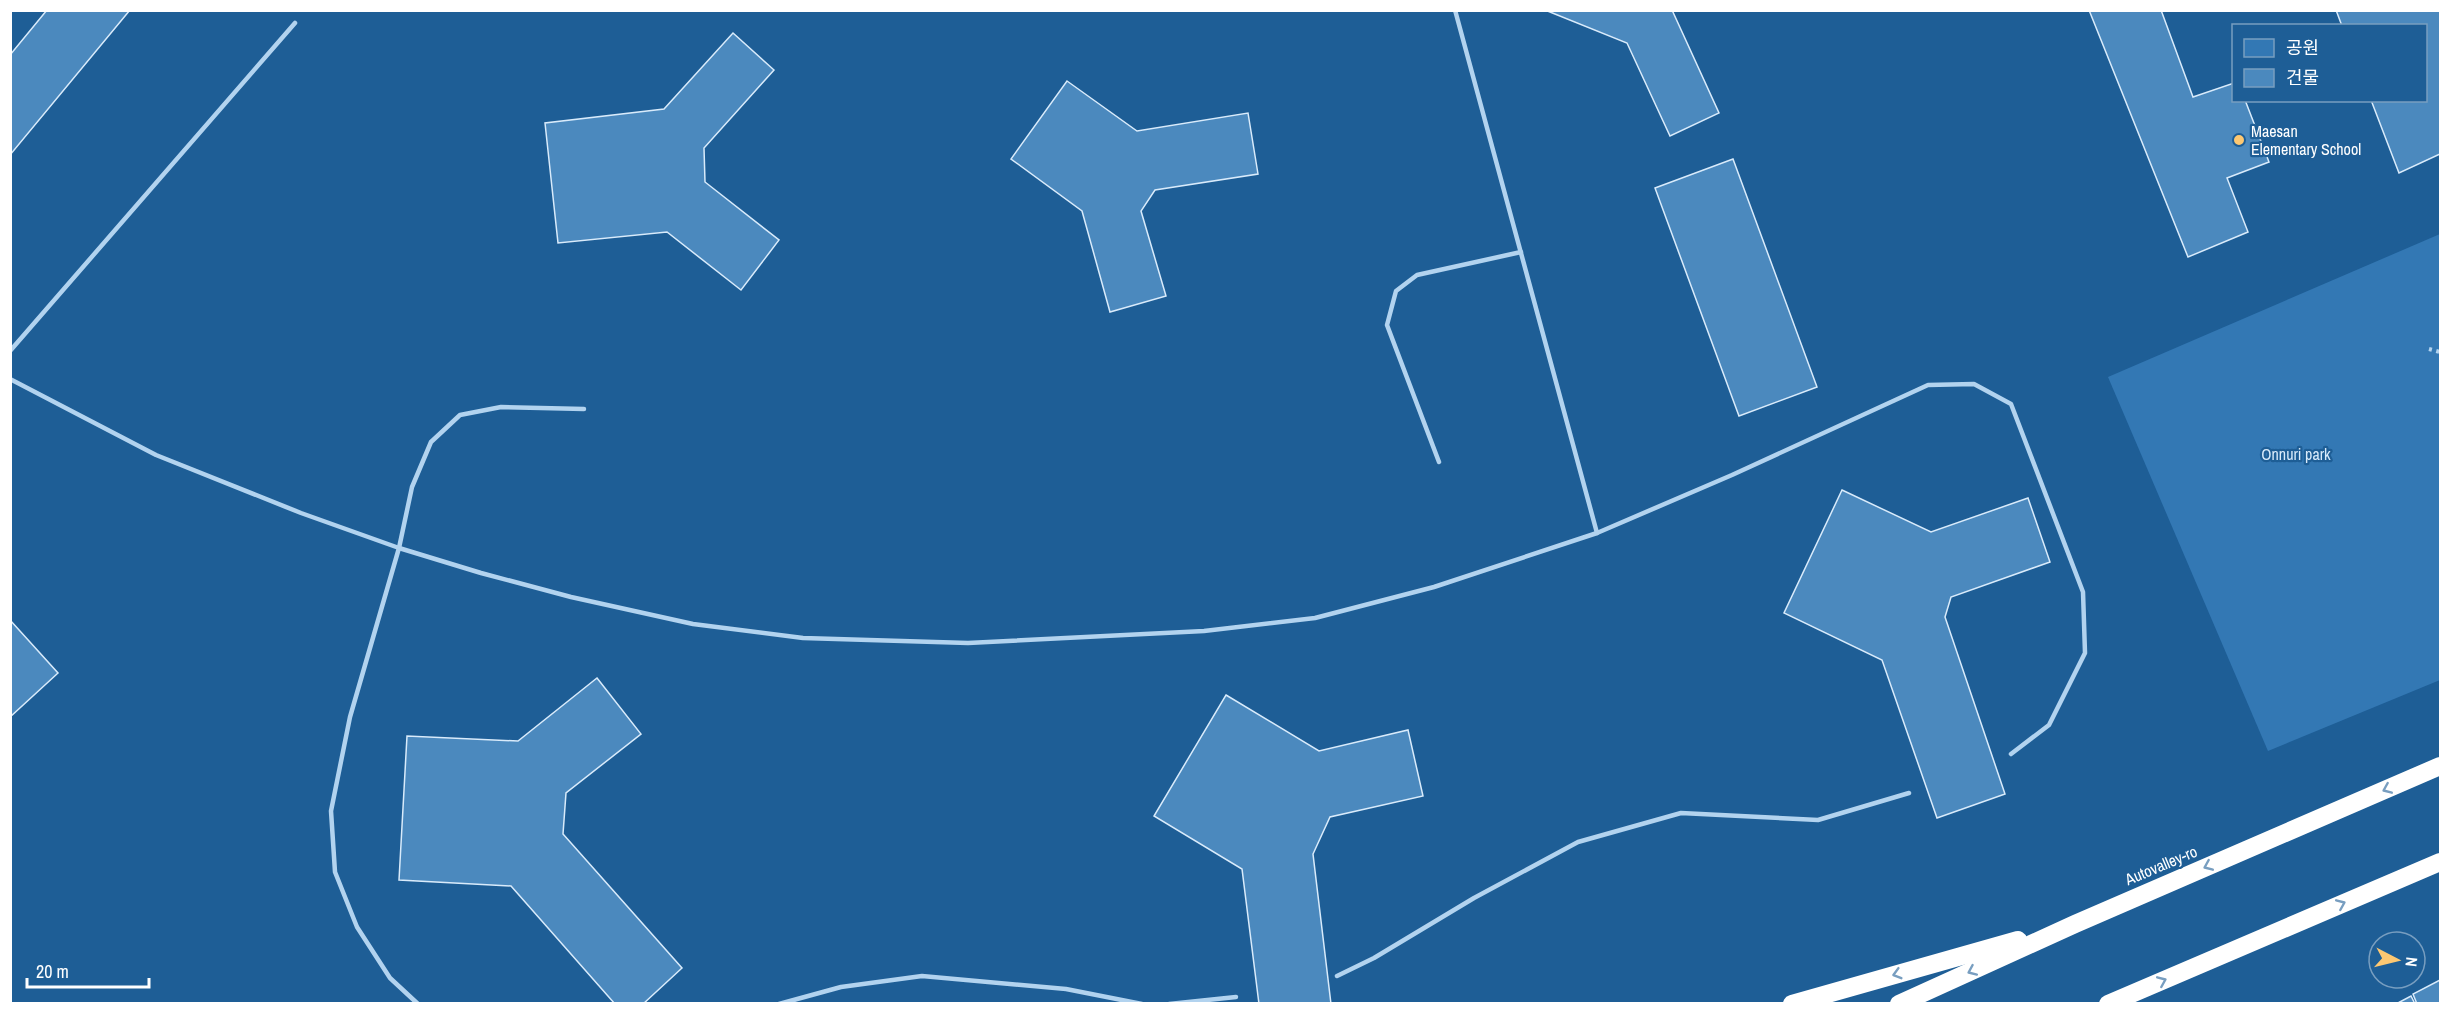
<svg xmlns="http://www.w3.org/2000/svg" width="2451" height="1014" font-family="'Archivo Narrow','Noto Sans KR',sans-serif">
  <rect width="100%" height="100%" fill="#1e5e96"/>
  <polygon fill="#3378b4" points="2440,234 2440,680 2268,751 2108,377"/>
  <g fill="#4b89be" stroke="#d9ebfb" stroke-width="1.5">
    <polygon points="47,10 130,10 10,155 10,55"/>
    <polygon points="1545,10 1672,10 1719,113 1670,136 1627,43"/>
    <polygon points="2089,10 2161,10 2193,97 2234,83 2234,100 2245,100 2269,162 2227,178 2248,232 2188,257"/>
    <polygon points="2336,10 2440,10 2440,154 2399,173 2371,100 2426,100 2426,26 2342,26"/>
    <polygon points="733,33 774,70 704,148 705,182 779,240 741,290 667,232 558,243 545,123 664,109"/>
    <polygon points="1067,81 1137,131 1248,113 1258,174 1155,190 1141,211 1166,296 1110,312 1082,211 1011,159"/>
    <polygon points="1733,159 1817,387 1739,416 1655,188"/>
    <polygon points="1842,490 1931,532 2028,498 2050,562 1951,597 1945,617 2005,794 1937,818 1882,660 1784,613"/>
    <polygon points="10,620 58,673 10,717"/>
    <polygon points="597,678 641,734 566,793 563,834 682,968 643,1004 615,1004 511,886 399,880 407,736 518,741"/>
    <polygon points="1226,695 1319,751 1408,730 1423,796 1330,817 1313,854 1331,1004 1259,1004 1242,869 1154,816"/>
    <polygon points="2440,980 2440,1004 2417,1004 2413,994"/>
    <polygon points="2411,996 2415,1004 2396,1004"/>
  </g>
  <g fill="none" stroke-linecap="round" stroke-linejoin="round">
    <polyline stroke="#b2d3ef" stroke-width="4" stroke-dasharray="3 4.5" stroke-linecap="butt" points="2429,349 2440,352"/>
    <g stroke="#b2d3ef" stroke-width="4.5">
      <polyline points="1455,10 1597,533"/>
      <polyline points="10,351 295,23"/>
      <polyline points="10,379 156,455 301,513 399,548 481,573 571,597 693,624 803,638 968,643 1204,631 1315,618 1434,587 1597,533 1732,475 1928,385 1974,384 2011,404 2083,592 2085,653 2049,725 2011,754"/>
      <polyline points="1439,462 1387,325 1396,291 1417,275 1521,252"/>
      <polyline points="1337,976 1374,958 1474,898 1578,842 1681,813 1818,820 1909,793"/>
      <polyline points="418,1004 390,978 357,927 335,872 331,811 350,717 399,548 412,487 431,442 460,415 501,407 584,409"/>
      <polyline points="779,1004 841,987 922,976 1066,989 1142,1004"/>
      <polyline points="1169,1004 1236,997"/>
    </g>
    <g stroke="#fff" stroke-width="18">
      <polyline points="1792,1004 2018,940"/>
      <polyline points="1899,1004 2075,924 2440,766"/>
      <polyline points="2108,1004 2440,862"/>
    </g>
  </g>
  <defs><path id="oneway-chevron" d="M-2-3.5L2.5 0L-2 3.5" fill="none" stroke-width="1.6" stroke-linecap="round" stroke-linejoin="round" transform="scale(1.5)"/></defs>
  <g stroke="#789ec0">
    <use href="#oneway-chevron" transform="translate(2387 789) rotate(157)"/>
    <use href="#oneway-chevron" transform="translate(2208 866) rotate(157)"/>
    <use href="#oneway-chevron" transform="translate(2341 904) rotate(-23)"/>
    <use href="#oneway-chevron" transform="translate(1972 971) rotate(156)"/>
    <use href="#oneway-chevron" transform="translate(1897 974) rotate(164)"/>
    <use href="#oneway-chevron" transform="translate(2162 981) rotate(-23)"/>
  </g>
  <circle fill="#fdc872" stroke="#1e5e96" stroke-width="2" cx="2239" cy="140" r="6"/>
  <g text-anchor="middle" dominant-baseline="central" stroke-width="4.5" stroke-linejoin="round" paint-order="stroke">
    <g font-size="16" fill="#fff" stroke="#1e5e96" text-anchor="start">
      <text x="2251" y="131">Maesan<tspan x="2251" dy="18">Elementary School</tspan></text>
    </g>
    <g font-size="16" fill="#d9ebfb" stroke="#1e5e96">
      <text x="2296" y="454">Onnuri park</text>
    </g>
    <g font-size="16" fill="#fff" stroke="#1e5e96">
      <text transform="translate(2161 865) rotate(-23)">Autovalley-ro</text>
    </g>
  </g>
  <rect width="2451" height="1014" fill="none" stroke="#ffffff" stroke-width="24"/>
  <rect x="2232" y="24" width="195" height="78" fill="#1e5e96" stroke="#789ec0" stroke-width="1.5"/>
  <rect x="2244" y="39" width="30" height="18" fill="#3378b4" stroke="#789ec0" stroke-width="1.5"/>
  <text x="2286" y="54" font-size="18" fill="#ffffff">공원</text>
  <rect x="2244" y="69" width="30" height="18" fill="#4b89be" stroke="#789ec0" stroke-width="1.5"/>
  <text x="2286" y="84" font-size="18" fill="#ffffff">건물</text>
  <g transform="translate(2397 960) rotate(97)"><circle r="28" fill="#1e5e96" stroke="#789ec0" stroke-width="1.5"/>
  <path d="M0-4.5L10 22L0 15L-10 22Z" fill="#fdc872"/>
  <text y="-9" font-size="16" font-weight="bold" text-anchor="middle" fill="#ffffff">N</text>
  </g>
  <path d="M27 978v9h122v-9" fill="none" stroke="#ffffff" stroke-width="3"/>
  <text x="36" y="978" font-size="18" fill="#ffffff" stroke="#1e5e96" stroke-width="4.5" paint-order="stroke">20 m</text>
</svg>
